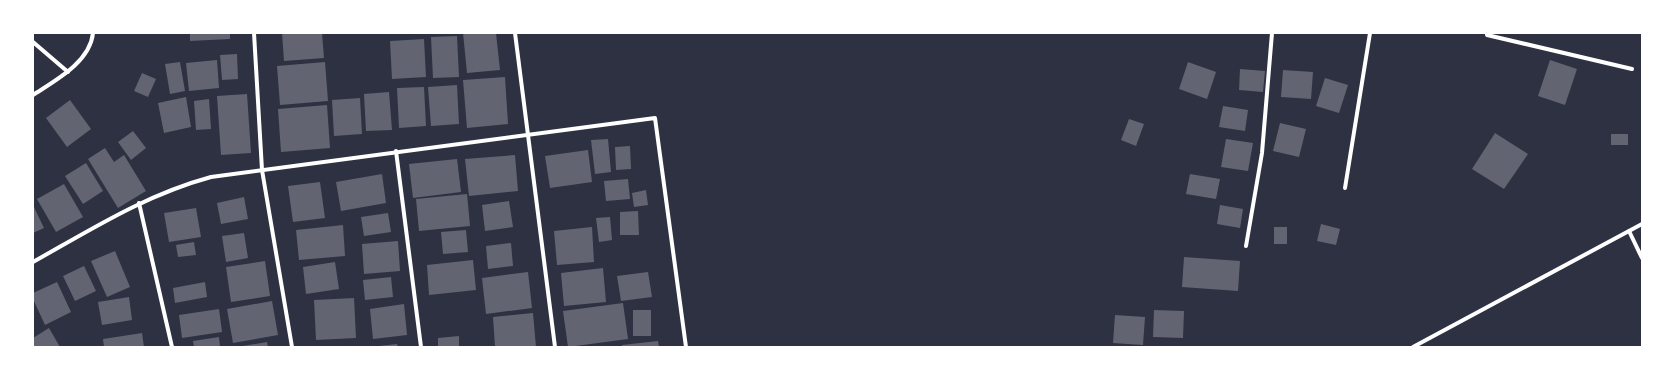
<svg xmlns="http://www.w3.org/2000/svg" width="1675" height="380" font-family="Figtree,sans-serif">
  <rect width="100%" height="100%" fill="#2d3142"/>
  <g fill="#626471">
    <polygon points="190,33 230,33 230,39 190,41"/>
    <polygon points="282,33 322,33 324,58 284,61"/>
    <polygon points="463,33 496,33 500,70 467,73"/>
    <polygon points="457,36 459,77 433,78 431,37"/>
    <polygon points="424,39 426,77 392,79 390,41"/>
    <polygon points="237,54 238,79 222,80 220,55"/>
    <polygon points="217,60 219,88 189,91 186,63"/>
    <polygon points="1550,60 1577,69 1565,105 1538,96"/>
    <polygon points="180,62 185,91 170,94 165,64"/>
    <polygon points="325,62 328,101 280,105 277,66"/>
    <polygon points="1188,62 1216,72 1207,99 1179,89"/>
    <polygon points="1240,69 1265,71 1263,92 1239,90"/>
    <polygon points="1283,70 1313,72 1311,99 1281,97"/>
    <polygon points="142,73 156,79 148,97 134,91"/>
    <polygon points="505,77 508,124 467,128 463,80"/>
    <polygon points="1325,78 1348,85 1339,113 1316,106"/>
    <polygon points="457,85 459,124 431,126 428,87"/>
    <polygon points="424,87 426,126 399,128 397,88"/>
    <polygon points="389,92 392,130 366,131 364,94"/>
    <polygon points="247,94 251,153 221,155 217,96"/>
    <polygon points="186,97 191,127 164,133 158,103"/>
    <polygon points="360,98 362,134 334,136 332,100"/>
    <polygon points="209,99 211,129 196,130 194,101"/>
    <polygon points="70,100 91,129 67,147 46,118"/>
    <polygon points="327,105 330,148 281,152 278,109"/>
    <polygon points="1223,106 1248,110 1245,131 1219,127"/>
    <polygon points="1129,119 1144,124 1136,146 1121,140"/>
    <polygon points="1280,123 1306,129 1299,157 1273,151"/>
    <polygon points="133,131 146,148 131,160 118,142"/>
    <polygon points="1495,133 1528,154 1504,189 1472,169"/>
    <rect x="1611" y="134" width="17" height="11"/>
    <polygon points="608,139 611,172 595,174 591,140"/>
    <polygon points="1226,139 1253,143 1248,171 1221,167"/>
    <polygon points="630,146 631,169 616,170 615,147"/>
    <polygon points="105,148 114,162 124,155 146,191 118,208 88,159"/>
    <polygon points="588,150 592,182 550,188 545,156"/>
    <polygon points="515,155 518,191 469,196 465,159"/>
    <polygon points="457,159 461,192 413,198 409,164"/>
    <polygon points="86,163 103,191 83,204 65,176"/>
    <polygon points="382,174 386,203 341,211 336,182"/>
    <polygon points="1190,174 1220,179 1216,199 1186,194"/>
    <polygon points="628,179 630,199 606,201 604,181"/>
    <polygon points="320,182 325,218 293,222 288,186"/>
    <polygon points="64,184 83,217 56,232 37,199"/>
    <polygon points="646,190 648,205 634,207 632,193"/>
    <polygon points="467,194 470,226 419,231 416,199"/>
    <polygon points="244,197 248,219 221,224 217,203"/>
    <polygon points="509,201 513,227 485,231 482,205"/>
    <polygon points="33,205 44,228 33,233"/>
    <polygon points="1220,205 1243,209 1240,228 1217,224"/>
    <polygon points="196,208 201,237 169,242 164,213"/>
    <polygon points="638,211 639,235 620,235 620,212"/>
    <polygon points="388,213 391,232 364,236 361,217"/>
    <polygon points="610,217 612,240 599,242 596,218"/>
    <polygon points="1321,224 1340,229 1336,245 1317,241"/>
    <polygon points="343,225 345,256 299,260 296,230"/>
    <polygon points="592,227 594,262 557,265 554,231"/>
    <rect x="1274" y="227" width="13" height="17"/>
    <polygon points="466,230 468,252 443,254 441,232"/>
    <polygon points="244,233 248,258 226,262 222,236"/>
    <polygon points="398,241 400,271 364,274 362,244"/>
    <polygon points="194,242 196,255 178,257 176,245"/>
    <polygon points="511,243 513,266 488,269 486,246"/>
    <polygon points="115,251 130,287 107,297 91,261"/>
    <polygon points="1184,257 1240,261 1238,291 1182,287"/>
    <polygon points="473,260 476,290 429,295 427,265"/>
    <polygon points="265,261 270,296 231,302 226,267"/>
    <polygon points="335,262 339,289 306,294 303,267"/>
    <polygon points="84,266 96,291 75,301 63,276"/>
    <polygon points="603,268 606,302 564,306 561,273"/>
    <polygon points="528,272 532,308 486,314 482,278"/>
    <polygon points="648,272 652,297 621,301 617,276"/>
    <polygon points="391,277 393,297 365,300 363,280"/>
    <polygon points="57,282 71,312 45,325 33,299 33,293"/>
    <polygon points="205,282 207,297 175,303 173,288"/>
    <polygon points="129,297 132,320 102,325 98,302"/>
    <polygon points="354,298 356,338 316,340 314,300"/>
    <polygon points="272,301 278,335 233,343 227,309"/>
    <polygon points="623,303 628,339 568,347 563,311"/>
    <polygon points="404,304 407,335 373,339 370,309"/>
    <polygon points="219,309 222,332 182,338 179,315"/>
    <rect x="633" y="310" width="18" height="26"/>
    <polygon points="1154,310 1184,311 1183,338 1153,337"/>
    <polygon points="533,313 536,347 495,347 493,317"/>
    <polygon points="1115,315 1145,317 1143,345 1113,343"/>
    <polygon points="49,328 60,347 33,347 33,338"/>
    <polygon points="142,333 144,347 104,347 103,339"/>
    <polygon points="459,336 459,347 438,347 438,338"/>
    <polygon points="219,337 220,347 194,347 193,341"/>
    <polygon points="658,341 659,347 622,347 622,345"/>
    <polygon points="267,342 268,347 243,347 243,346"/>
    <polygon points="397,344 398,347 379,347 379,346"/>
  </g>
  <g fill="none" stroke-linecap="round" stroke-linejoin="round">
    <g stroke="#fff" stroke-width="4">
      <polyline points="254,33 262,170 292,347"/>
      <polyline points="515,33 555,347"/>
      <polyline points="1487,33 1487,35 1632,69"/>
      <polyline points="33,42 68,72"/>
      <path d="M33 95C56 80 90 62 93 33"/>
      <polyline points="396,151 421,347"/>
      <polyline points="1345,188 1370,33"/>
      <polyline points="139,203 172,347"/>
      <polyline points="1629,231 1642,258"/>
      <polyline points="1246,246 1262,153 1272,33"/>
      <path d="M33 262C92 229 145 195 211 177L655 118 686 347"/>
      <polyline points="1413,347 1642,224"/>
    </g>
  </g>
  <rect width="1675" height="380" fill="none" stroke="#ffffff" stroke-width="68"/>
</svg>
